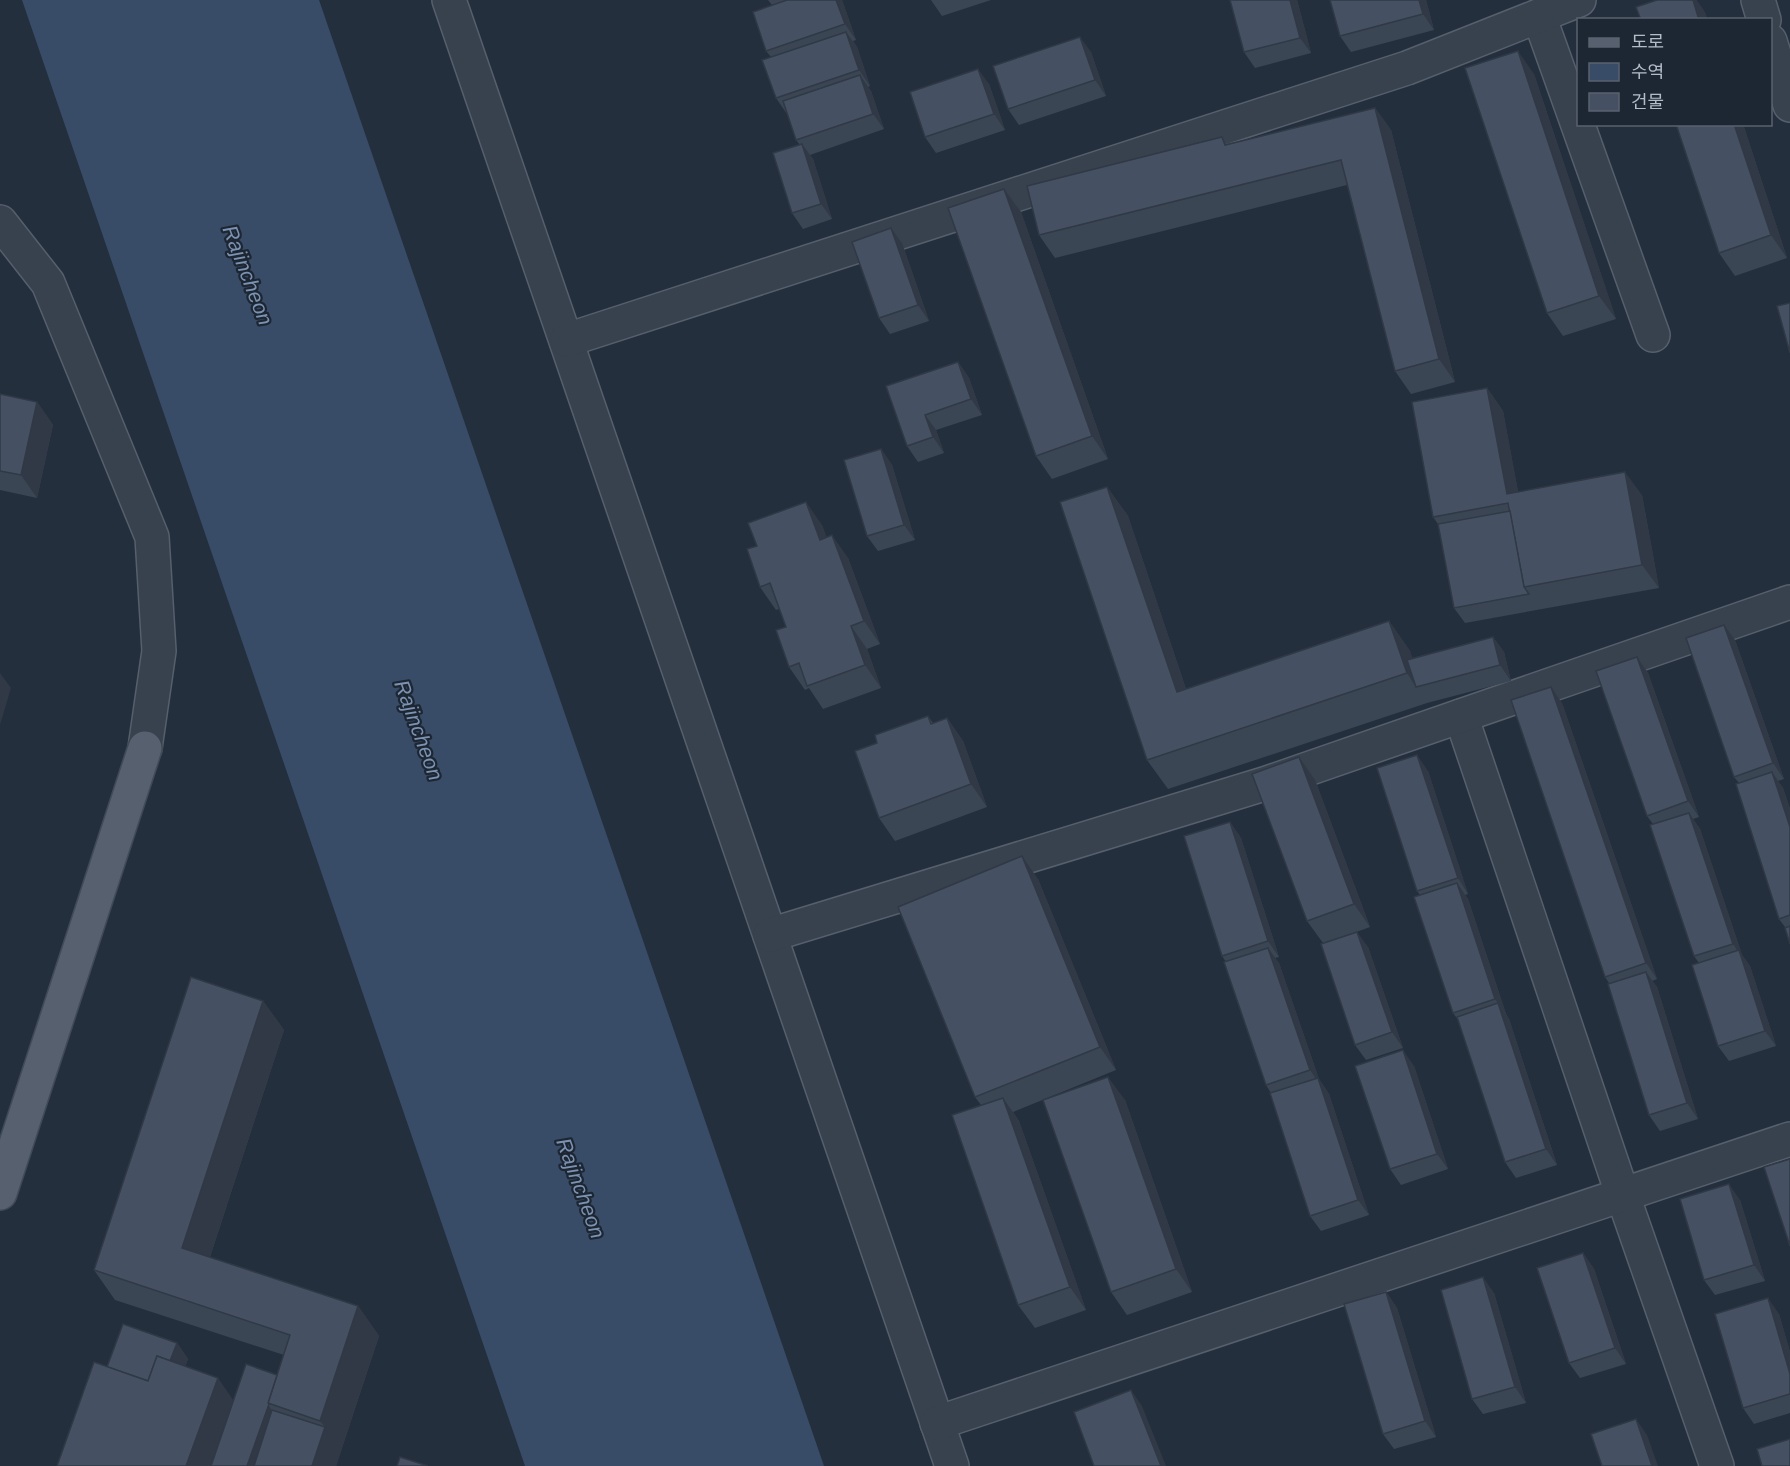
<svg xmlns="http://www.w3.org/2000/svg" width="1790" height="1466" font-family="Helvetica,'Noto Sans KR',sans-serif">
  <rect width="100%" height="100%" fill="#242f3e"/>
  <polygon fill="#394c67" points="22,0 319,0 824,1466 525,1466"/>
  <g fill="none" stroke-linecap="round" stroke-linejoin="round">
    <defs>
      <g id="minor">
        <polyline points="449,0 952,1466"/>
        <polyline points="1758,0 1764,20"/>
        <polyline points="1539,16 1653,335"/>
        <polyline points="1770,41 1790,105"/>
        <polyline points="0,222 48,283 152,537 159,651 145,748"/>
        <polyline points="567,340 1407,68 1579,0"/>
        <polyline points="1461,716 1623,1196 1717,1466"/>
        <polyline points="770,935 1264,784 1790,602"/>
        <polyline points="937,1423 1790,1139"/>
      </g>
      <polyline id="major" points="0,1193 145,748"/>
    </defs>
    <use href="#minor" stroke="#565f6c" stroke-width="36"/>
    <use href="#major" stroke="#414a57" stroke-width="36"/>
    <use href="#minor" stroke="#38414e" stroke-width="33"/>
    <use href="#major" stroke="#56606e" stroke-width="33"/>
  </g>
  <g fill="#3b4654">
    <polygon points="768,0 842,0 856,40 853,41 857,47 870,86 868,87 871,91 884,129 810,155 813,159 832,219 803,229 792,213 800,145 796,140 787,114 776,98 771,57 766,51 772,5"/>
    <polygon points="931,0 991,0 942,16"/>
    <polygon points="1230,0 1297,0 1311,53 1255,68 1244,52"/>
    <polygon points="1330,0 1426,0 1434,30 1351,52 1340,36"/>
    <polygon points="1091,52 1106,96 1019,125 1008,109"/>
    <polygon points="1534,74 1616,319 1563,336 1547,313"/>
    <polygon points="989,84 1005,130 936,153 925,137"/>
    <polygon points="1375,108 1391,130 1455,382 1411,394 1395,371 1347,185 1055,258 1039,235 1228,144"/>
    <polygon points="1743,124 1787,258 1735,276 1719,253"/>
    <polygon points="1004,189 1021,212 1108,459 1052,479 1036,456"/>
    <polygon points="902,243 929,321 890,334 879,318"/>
    <polygon points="958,362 969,378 982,415 936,430 944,453 918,462 907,446 886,386"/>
    <polygon points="1487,388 1503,411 1518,492 1642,495 1659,588 1465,623 1454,608 1438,524 1433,517"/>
    <polygon points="0,394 37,402 53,425 37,498 0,490"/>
    <polygon points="881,449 892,465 915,540 878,551 867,536"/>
    <polygon points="1107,487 1128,516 1186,689 1389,621 1410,651 1412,658 1493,637 1504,652 1511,681 1427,703 1168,789 1147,760"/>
    <polygon points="822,525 826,537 848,558 880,644 867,649 881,688 823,709 809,688 805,690 789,667 786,627 779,609 776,610 760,587"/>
    <polygon points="1735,640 1784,779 1778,781 1783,788 1790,809 1790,944 1785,927 1779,919 1739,783 1734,777"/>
    <polygon points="1637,657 1648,673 1699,817 1693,819 1700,829 1742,955 1750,966 1776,1046 1729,1061 1718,1046 1699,963 1694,956 1653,824 1647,816"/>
    <polygon points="1562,703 1657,979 1652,981 1657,987 1698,1119 1660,1131 1649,1115 1609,983 1605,977"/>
    <polygon points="928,716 933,723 947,718 963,741 987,807 895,841 879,818 877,743"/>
    <polygon points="1299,757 1315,780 1370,927 1340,938 1368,947 1403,1048 1366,1060 1355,1045 1323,943 1307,921"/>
    <polygon points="1428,771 1468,894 1465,895 1468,899 1506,1014 1509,1019 1557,1165 1516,1178 1505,1162 1459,1021 1453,1013 1420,895 1417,891"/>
    <polygon points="1230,822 1241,838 1279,957 1275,958 1279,963 1319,1079 1329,1094 1369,1215 1321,1231 1310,1216 1271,1093 1266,1085 1226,962 1222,956"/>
    <polygon points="1038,879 1116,1070 1013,1112 1019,1121 1086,1310 1035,1328 1018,1305 981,1105 975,1097"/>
    <polygon points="263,1001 284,1030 210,1257 358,1306 379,1336 336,1466 107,1367 177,1343 188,1359 185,1366 233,1401 277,1375 284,1355 115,1300 94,1270"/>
    <polygon points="1414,1066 1448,1169 1401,1185 1390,1169"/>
    <polygon points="1125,1100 1192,1292 1127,1315 1111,1292"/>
    <polygon points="1740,1200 1765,1281 1715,1295 1704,1280"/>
    <polygon points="1583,1253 1594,1269 1626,1364 1580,1378 1569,1363"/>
    <polygon points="1386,1292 1397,1308 1436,1437 1394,1449 1383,1434"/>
    <polygon points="1494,1293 1526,1403 1483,1414 1472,1399"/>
    <polygon points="1779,1314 1790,1352 1790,1413 1754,1424 1743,1408"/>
  </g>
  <g fill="#303945">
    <polygon points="836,0 842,0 856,40 845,24"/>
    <polygon points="1290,0 1297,0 1311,53 1300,38"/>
    <polygon points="1419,0 1426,0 1434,30 1423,14"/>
    <polygon points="1693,0 1697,0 1705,12 1708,20 1699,20"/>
    <polygon points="846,32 857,47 870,86 859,70"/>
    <polygon points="1080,37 1091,52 1106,96 1095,80"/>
    <polygon points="1518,51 1534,74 1616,319 1599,296"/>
    <polygon points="978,69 989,84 1005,130 994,114"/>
    <polygon points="860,75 871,91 884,129 873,114"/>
    <polygon points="1375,108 1391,130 1455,382 1439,359"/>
    <polygon points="1734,124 1743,124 1787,258 1771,235"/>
    <polygon points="802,144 813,159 832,219 821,204"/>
    <polygon points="1004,189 1021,212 1108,459 1092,436"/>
    <polygon points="891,228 902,243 929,321 918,305"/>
    <polygon points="958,362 969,378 982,415 971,399"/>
    <polygon points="1487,388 1503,411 1523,517 1507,494"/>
    <polygon points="37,402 53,425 37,498 21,475"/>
    <polygon points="925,415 936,430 944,453 933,437"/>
    <polygon points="881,449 892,465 915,540 904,525"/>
    <polygon points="1625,472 1642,495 1659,588 1642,565"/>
    <polygon points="1107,487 1128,516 1197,722 1177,692"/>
    <polygon points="806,502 822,525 836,563 820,540"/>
    <polygon points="832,535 848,558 880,644 864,621"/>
    <polygon points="1389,621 1410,651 1421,686 1416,687 1407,673"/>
    <polygon points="1724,625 1735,640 1784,779 1773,763"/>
    <polygon points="851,626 867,649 881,688 865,665"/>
    <polygon points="1493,637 1504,652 1511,681 1500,665"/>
    <polygon points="1637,657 1648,673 1699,817 1688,801"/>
    <polygon points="0,673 11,688 0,725"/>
    <polygon points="1551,687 1562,703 1657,979 1646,963"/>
    <polygon points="947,718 963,741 987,807 971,784"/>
    <polygon points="1417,755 1428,771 1468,894 1458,878"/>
    <polygon points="1299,757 1315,780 1370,927 1354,904"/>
    <polygon points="1772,772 1783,788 1790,809 1790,827"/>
    <polygon points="1689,813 1700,829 1742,955 1750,966 1776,1046 1765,1031 1740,955 1733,944"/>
    <polygon points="1230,822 1241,838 1279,957 1268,941"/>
    <polygon points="1022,856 1038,879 1116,1070 1100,1047"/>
    <polygon points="1457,883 1468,899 1506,1014 1495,999"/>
    <polygon points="1357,932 1368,947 1403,1048 1392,1032"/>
    <polygon points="1268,948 1279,963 1319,1079 1329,1094 1369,1215 1358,1200 1320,1085 1310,1070"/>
    <polygon points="1646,972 1657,987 1698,1119 1687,1103"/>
    <polygon points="263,1001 284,1030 203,1278 182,1248"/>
    <polygon points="1498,1003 1509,1019 1557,1165 1546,1149"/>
    <polygon points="1403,1050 1414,1066 1448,1169 1437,1154"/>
    <polygon points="1108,1077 1125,1100 1192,1292 1176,1269"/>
    <polygon points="1003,1098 1019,1121 1086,1310 1070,1287"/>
    <polygon points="1729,1184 1740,1200 1765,1281 1754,1265"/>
    <polygon points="1583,1253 1594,1269 1626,1364 1615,1348"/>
    <polygon points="1483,1277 1494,1293 1526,1403 1515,1387"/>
    <polygon points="1386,1292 1397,1308 1436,1437 1425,1421"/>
    <polygon points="1768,1298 1779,1314 1790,1352 1790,1374"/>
    <polygon points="358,1306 379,1336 336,1466 312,1466 325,1427 320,1421"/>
    <polygon points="177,1343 188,1359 169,1411 158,1395"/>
    <polygon points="218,1378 238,1407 217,1466 186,1466"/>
    <polygon points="1131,1390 1142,1406 1166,1466 1161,1466"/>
    <polygon points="268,1405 285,1428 271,1466 247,1466"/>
    <polygon points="1636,1419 1647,1435 1658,1466 1652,1466"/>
  </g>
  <g fill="#455162" stroke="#303945" stroke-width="1.5">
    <polygon points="787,0 836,0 845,24 766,51 753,12"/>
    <polygon points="1230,0 1290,0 1300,38 1244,52"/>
    <polygon points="1330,0 1419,0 1423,14 1340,36"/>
    <polygon points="1657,0 1693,0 1699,20 1641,20 1636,7"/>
    <polygon points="846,32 859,70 776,98 762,60"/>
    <polygon points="1080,37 1095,80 1008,109 993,66"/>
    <polygon points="1518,51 1599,296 1547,313 1465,68"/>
    <polygon points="978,69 994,114 925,137 910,92"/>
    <polygon points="860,75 873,114 796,140 783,101"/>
    <polygon points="1375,108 1439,359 1395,371 1341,160 1039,235 1027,186 1222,137 1225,145"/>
    <polygon points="1676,124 1734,124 1771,235 1719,253"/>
    <polygon points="802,144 821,204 792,213 773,153"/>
    <polygon points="1004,189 1092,436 1036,456 948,208"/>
    <polygon points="891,228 918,305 879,318 852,242"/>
    <polygon points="1790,303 1790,353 1777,306"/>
    <polygon points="958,362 971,399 925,415 933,437 907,446 886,386"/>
    <polygon points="1487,388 1507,494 1625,472 1642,565 1524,587 1508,503 1433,517 1412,402"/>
    <polygon points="0,394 37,402 21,475 0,471"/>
    <polygon points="881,449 904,525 867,536 844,460"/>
    <polygon points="1107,487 1177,692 1389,621 1407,673 1147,760 1060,502"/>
    <polygon points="806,502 820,540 832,535 864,621 851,626 865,665 807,686 799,663 789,667 776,630 786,627 770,583 760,587 747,549 757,546 748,523"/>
    <polygon points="1510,511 1524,587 1529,594 1454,608 1438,524"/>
    <polygon points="1724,625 1773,763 1734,777 1686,638"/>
    <polygon points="1493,637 1500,665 1416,687 1407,660"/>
    <polygon points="1637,657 1688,801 1647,816 1596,671"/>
    <polygon points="1551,687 1646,963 1605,977 1511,700"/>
    <polygon points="928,716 931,724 947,718 971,784 879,818 855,751 877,743 875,735"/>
    <polygon points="1417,755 1458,878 1417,891 1377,768"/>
    <polygon points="1299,757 1354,904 1307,921 1252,774"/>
    <polygon points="1772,772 1790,827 1790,915 1779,919 1736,784"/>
    <polygon points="1689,813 1733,944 1694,956 1650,825"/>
    <polygon points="1230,822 1268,941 1222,956 1184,836"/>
    <polygon points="1022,856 1100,1047 975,1097 898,907"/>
    <polygon points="1457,883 1495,999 1453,1013 1414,897"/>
    <polygon points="1790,926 1790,944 1785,928"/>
    <polygon points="1357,932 1392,1032 1355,1045 1321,944"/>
    <polygon points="1268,948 1310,1070 1266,1085 1224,962"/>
    <polygon points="1739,950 1765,1031 1718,1046 1692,965"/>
    <polygon points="1646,972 1687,1103 1649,1115 1608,984"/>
    <polygon points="191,977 263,1001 182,1248 358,1306 320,1421 268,1403 290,1335 94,1270"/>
    <polygon points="1498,1003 1546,1149 1505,1162 1457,1017"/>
    <polygon points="1403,1050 1437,1154 1390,1169 1355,1066"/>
    <polygon points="1108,1077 1176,1269 1111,1292 1043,1100"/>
    <polygon points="1318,1078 1358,1200 1310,1216 1270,1093"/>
    <polygon points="1003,1098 1070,1287 1018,1305 952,1115"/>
    <polygon points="1790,1159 1790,1246 1764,1167"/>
    <polygon points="1729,1184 1754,1265 1704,1280 1680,1199"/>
    <polygon points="1583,1253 1615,1348 1569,1363 1537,1268"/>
    <polygon points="1483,1277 1515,1387 1472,1399 1441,1290"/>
    <polygon points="1386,1292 1425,1421 1383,1434 1344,1304"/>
    <polygon points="1768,1298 1790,1374 1790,1394 1743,1408 1715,1314"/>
    <polygon points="123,1324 177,1343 170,1361 157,1356 148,1381 107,1367"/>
    <polygon points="157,1356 218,1378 186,1466 57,1466 94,1362 148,1381"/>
    <polygon points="246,1364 277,1375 268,1403 269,1404 247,1466 211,1466"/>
    <polygon points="1131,1390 1161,1466 1094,1466 1074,1412"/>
    <polygon points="272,1410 325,1427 312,1466 254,1466"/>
    <polygon points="1636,1419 1652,1466 1602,1466 1591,1434"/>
    <polygon points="1790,1439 1790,1466 1762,1466 1757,1449"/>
    <polygon points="400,1457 428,1466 397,1466"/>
  </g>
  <g text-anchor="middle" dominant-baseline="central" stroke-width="4.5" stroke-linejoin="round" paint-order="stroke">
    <g font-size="21" font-style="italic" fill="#7c92b1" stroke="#1d2633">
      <text transform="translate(248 275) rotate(69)">Rajincheon</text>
      <text transform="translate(419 730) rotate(70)">Rajincheon</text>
      <text transform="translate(581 1188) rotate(70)">Rajincheon</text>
    </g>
  </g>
  <rect x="1577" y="18" width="195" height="108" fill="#1d2633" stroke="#59626f" stroke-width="1.5"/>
  <rect x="1589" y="38" width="30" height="9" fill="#56606e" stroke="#59626f" stroke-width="1.5"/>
  <text x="1631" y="48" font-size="18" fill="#b4bcc9">도로</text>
  <rect x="1589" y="63" width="30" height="18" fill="#394c67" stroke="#59626f" stroke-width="1.5"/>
  <text x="1631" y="78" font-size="18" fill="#b4bcc9">수역</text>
  <rect x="1589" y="93" width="30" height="18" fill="#455162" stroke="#59626f" stroke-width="1.5"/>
  <text x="1631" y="108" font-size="18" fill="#b4bcc9">건물</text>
</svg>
